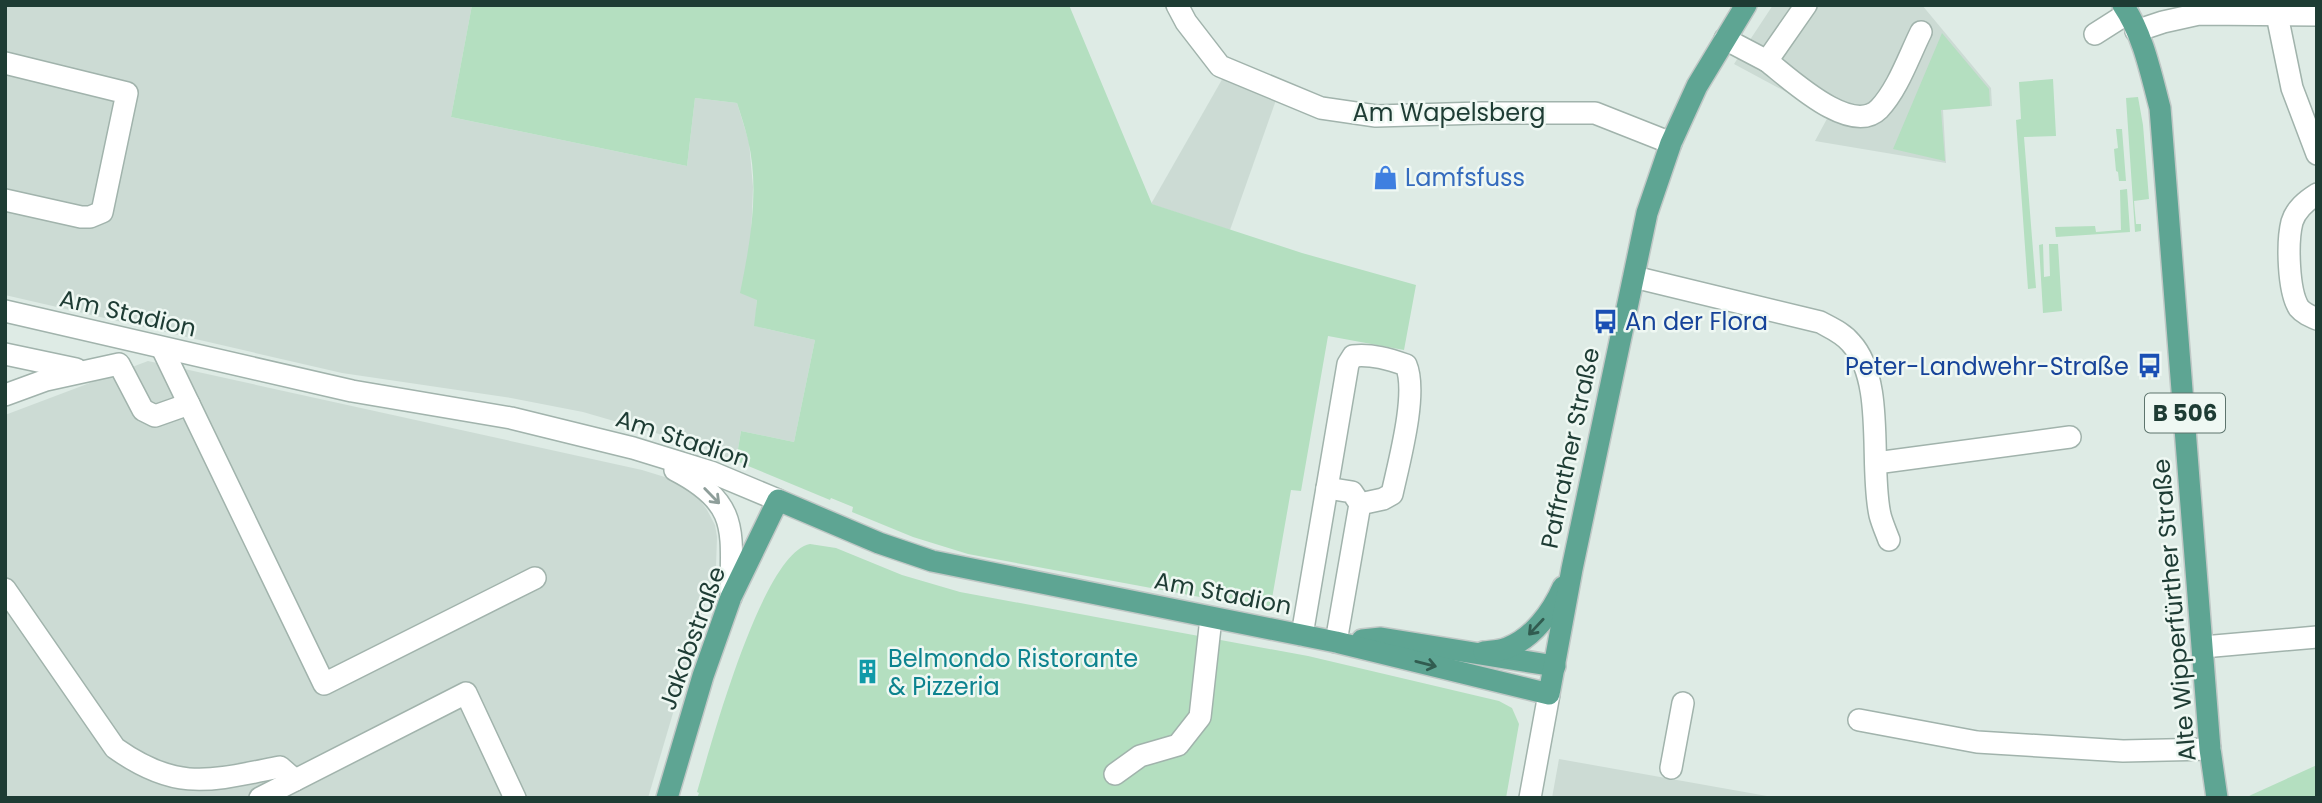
<svg xmlns="http://www.w3.org/2000/svg" width="2322" height="803" font-family="Poppins,sans-serif">
  <rect width="100%" height="100%" fill="#deebe5"/>
  <g fill="#ccdbd4">
    <polygon points="5,5 472,5 451,117 687,166 695,98 737,103 749,142 753,187 751,239 757,299 755,326 815,340 794,442 741,431 736,461 690,443 583,412 511,398 342,373 5,295"/>
    <polygon points="1773,5 1922,5 1991,88 1992,106 1943,110 1946,163 1815,141 1829,115 1734,64"/>
    <polygon points="1224,76 1276,100 1230,230 1151,204"/>
    <polygon points="148,361 642,470 681,482 692,489 707,510 715,525 717,537 716,567 648,798 5,798 5,415"/>
    <polygon points="1559,759 1767,796 1552,798"/>
  </g>
  <g fill="#b4dfc0">
    <path d="M472 5H1069L1152 204 1302 253 1416 285 1404 350 1328 336 1301 491 1291 490 1270 610 968 554 913 537 852 512 853 507 831 498 830 500 736 461 741 431 794 442 815 340 754 326 757 300 740 293C750 244 760 190 748 140 745 128 741 115 737 103L695 98 687 166 451 117Z"/>
    <polygon points="1942,33 1989,89 1990,106 1941,110 1945,161 1893,149"/>
    <polygon points="2053,79 2056,136 2024,137 2036,288 2028,289 2016,120 2021,119 2019,82"/>
    <polygon points="2138,97 2143,125 2149,199 2134,201 2136,224 2141,224 2141,231 2135,232 2126,98"/>
    <polygon points="2116,129 2122,129 2126,181 2119,181 2118,172 2116,171 2114,149 2118,148"/>
    <polygon points="2127,189 2130,232 2056,237 2055,227 2095,226 2096,232 2121,230 2120,190"/>
    <polygon points="2043,244 2044,277 2050,276 2049,244 2058,244 2062,311 2043,313 2039,245"/>
    <path d="M810 544 836 548 902 575 960 592 1308 656 1499 701 1512 708 1519 724 1506 798H697L699 793 697 792C711 745 762 553 810 544Z"/>
    <polygon points="2317,765 2317,798 2246,798 2251,795"/>
  </g>
  <g fill="none" stroke-linecap="round" stroke-linejoin="round">
    <defs>
      <g id="minor">
        <polyline points="1177,5 1186,22 1220,66 1321,108 1376,116 1482,113 1595,113 1671,143"/>
        <polyline points="2277,15 2292,88 2317,154"/>
        <polyline points="2136,31 2163,22 2199,14 2317,15"/>
        <polyline points="2095,34 2128,13"/>
        <polyline points="1725,39 1767,61 1806,5"/>
        <path d="M1767 61C1789 78 1851 137 1879 109 1898 89 1909 56 1921 32"/>
        <polyline points="5,63 127,93 102,212 90,217 81,217 5,200"/>
        <path d="M2317 194C2306 201 2296 209 2292 222 2287 242 2288 291 2299 308 2303 313 2310 316 2317 319"/>
        <path d="M1634 277 1820 322C1831 328 1843 333 1851 343 1886 381 1869 466 1880 515 1882 523 1886 532 1889 540"/>
        <polyline points="5,311 352,391 511,418 633,448 711,472 778,500"/>
        <polyline points="162,348 324,684 535,578"/>
        <polyline points="5,354 76,369"/>
        <polyline points="5,395 46,380 119,364 143,410 155,416 189,404"/>
        <polyline points="1876,463 2070,437"/>
        <path d="M675 470C741 504 731 531 731 597"/>
        <path d="M5 589 115 748C177 792 209 781 280 767L295 780"/>
        <polyline points="1302,635 1327,488"/>
        <path d="M1336 642 1360 504 1352 492 1327 488 1348 364 1353 356C1372 354 1389 359 1406 365 1418 393 1399 462 1392 494L1383 499 1360 504"/>
        <polyline points="2203,647 2317,637"/>
        <polyline points="1859,720 1977,742 2123,751 2210,749"/>
        <polyline points="1671,768 1683,703"/>
        <polyline points="1115,774 1140,756 1178,745 1200,717 1211,618"/>
        <polyline points="260,798 466,693 515,798"/>
        <polyline points="1530,798 1549,694"/>
      </g>
      <g id="major">
        <path d="M2123 5C2143 34 2151 74 2160 108L2210 749 2217 798"/>
        <polyline points="1362,640 1381,638 1555,666"/>
        <path d="M1484 652C1491 651 1500 651 1507 648 1533 638 1552 612 1563 587"/>
        <polyline points="667,798 703,676 731,597 778,500 879,543 932,561 1336,642 1549,694 1572,569 1647,213 1671,143 1697,86 1746,5"/>
      </g>
    </defs>
    <use href="#minor" stroke="#a1b3ac" stroke-width="24"/>
    <use href="#major" stroke="#c0c8c6" stroke-width="24"/>
    <use href="#minor" stroke="#fff" stroke-width="21"/>
    <use href="#major" stroke="#5ea593" stroke-width="21"/>
  </g>
  <defs><path id="oneway-shaft" d="M-6 0H5M1.5-3L5.5 0L1.5 3" fill="none" stroke-width="1.6" stroke-linecap="round" stroke-linejoin="round" transform="scale(1.75)"/></defs>
  <use stroke="#8e9e9a" href="#oneway-shaft" transform="translate(712 496) rotate(46)"/>
  <g stroke="#315c50">
    <use href="#oneway-shaft" transform="translate(1536 627) rotate(133)"/>
    <use href="#oneway-shaft" transform="translate(1426 664) rotate(14)"/>
  </g>
  <defs>
    <symbol id="shop-bare" viewBox="-9 -9 18 18"><path d="M-5-2.5h2.3a2.7 3.5 0 0 1 5.4 0H5L5.5 6h-11ZM-1.5-2.5h3a1.5 2.3 0 0 0-3 0Z" fill="#3f7fe0" stroke="#eff8f3" stroke-width="2.5" paint-order="stroke"/></symbol>
    <symbol id="bus-bare" viewBox="-9 -9 18 18"><path d="M-5-6H5V4H4V6H2V4H-2V6H-4V4H-5ZM-3.5-4V0h7V-4ZM-3.5 1.2v1.5H-2V1.2ZM2 1.2v1.5H3.5V1.2Z" fill="#1a4fb4" stroke="#eff8f3" stroke-width="2.5" paint-order="stroke"/></symbol>
    <symbol id="building-bare" viewBox="-9 -9 18 18"><path d="M-4-6H4V6H1V3H-1V6H-4ZM-2.5-4.3h1.7v1.8h-1.7ZM.8-4.3h1.7v1.8H.8ZM-2.5-1h1.7V.8h-1.7ZM.8-1h1.7V.8H.8Z" fill="#0f9aa8" stroke="#eff8f3" stroke-width="2.5" paint-order="stroke"/></symbol>
  </defs>
  <g fill-rule="evenodd">
    <use href="#shop-bare" x="1368" y="160" width="35" height="35"/>
    <use href="#bus-bare" x="1588" y="304" width="35" height="35"/>
    <use href="#bus-bare" x="2132" y="348" width="35" height="35"/>
    <use href="#building-bare" x="850" y="654" width="35" height="35"/>
  </g>
  <g text-anchor="middle" dominant-baseline="central" stroke-width="5" stroke-linejoin="round" paint-order="stroke">
    <rect fill="#eff8f3" stroke="#5d746d" stroke-width="2" x="2145" y="393.5" width="80" height="39" rx="5"/>
    <g font-size="23" font-weight="bold" fill="#1e3c34">
      <text x="2185" y="413">B 506</text>
    </g>
    <g font-size="24" fill="#1e3c34" stroke="#eff8f3">
      <text x="1449" y="112">Am Wapelsberg</text>
      <text transform="translate(128 313) rotate(13)">Am Stadion</text>
      <text transform="translate(683 439) rotate(18)">Am Stadion</text>
      <text transform="translate(1570 448) rotate(-78)">Paffrather Straße</text>
      <text transform="translate(1223 593) rotate(11)">Am Stadion</text>
      <text transform="translate(2174 610) rotate(-95)">Alte Wipperfürther Straße</text>
      <text transform="translate(692 638) rotate(-70)">Jakobstraße</text>
    </g>
    <g font-size="24" fill="#366cbe" stroke="#eff8f3" text-anchor="start">
      <text x="1405" y="177">Lamfsfuss</text>
    </g>
    <g font-size="24" fill="#164399" stroke="#eff8f3" text-anchor="start">
      <text x="1625" y="321">An der Flora</text>
      <text x="2129" y="366" text-anchor="end">Peter-Landwehr-Straße</text>
    </g>
    <g font-size="24" fill="#0d838f" stroke="#eff8f3" text-anchor="start">
      <text x="888" y="658">Belmondo Ristorante<tspan x="888" dy="28">&amp; Pizzeria</tspan></text>
    </g>
  </g>
  <rect width="2322" height="803" fill="none" stroke="#1e3c34" stroke-width="14"/>
</svg>
